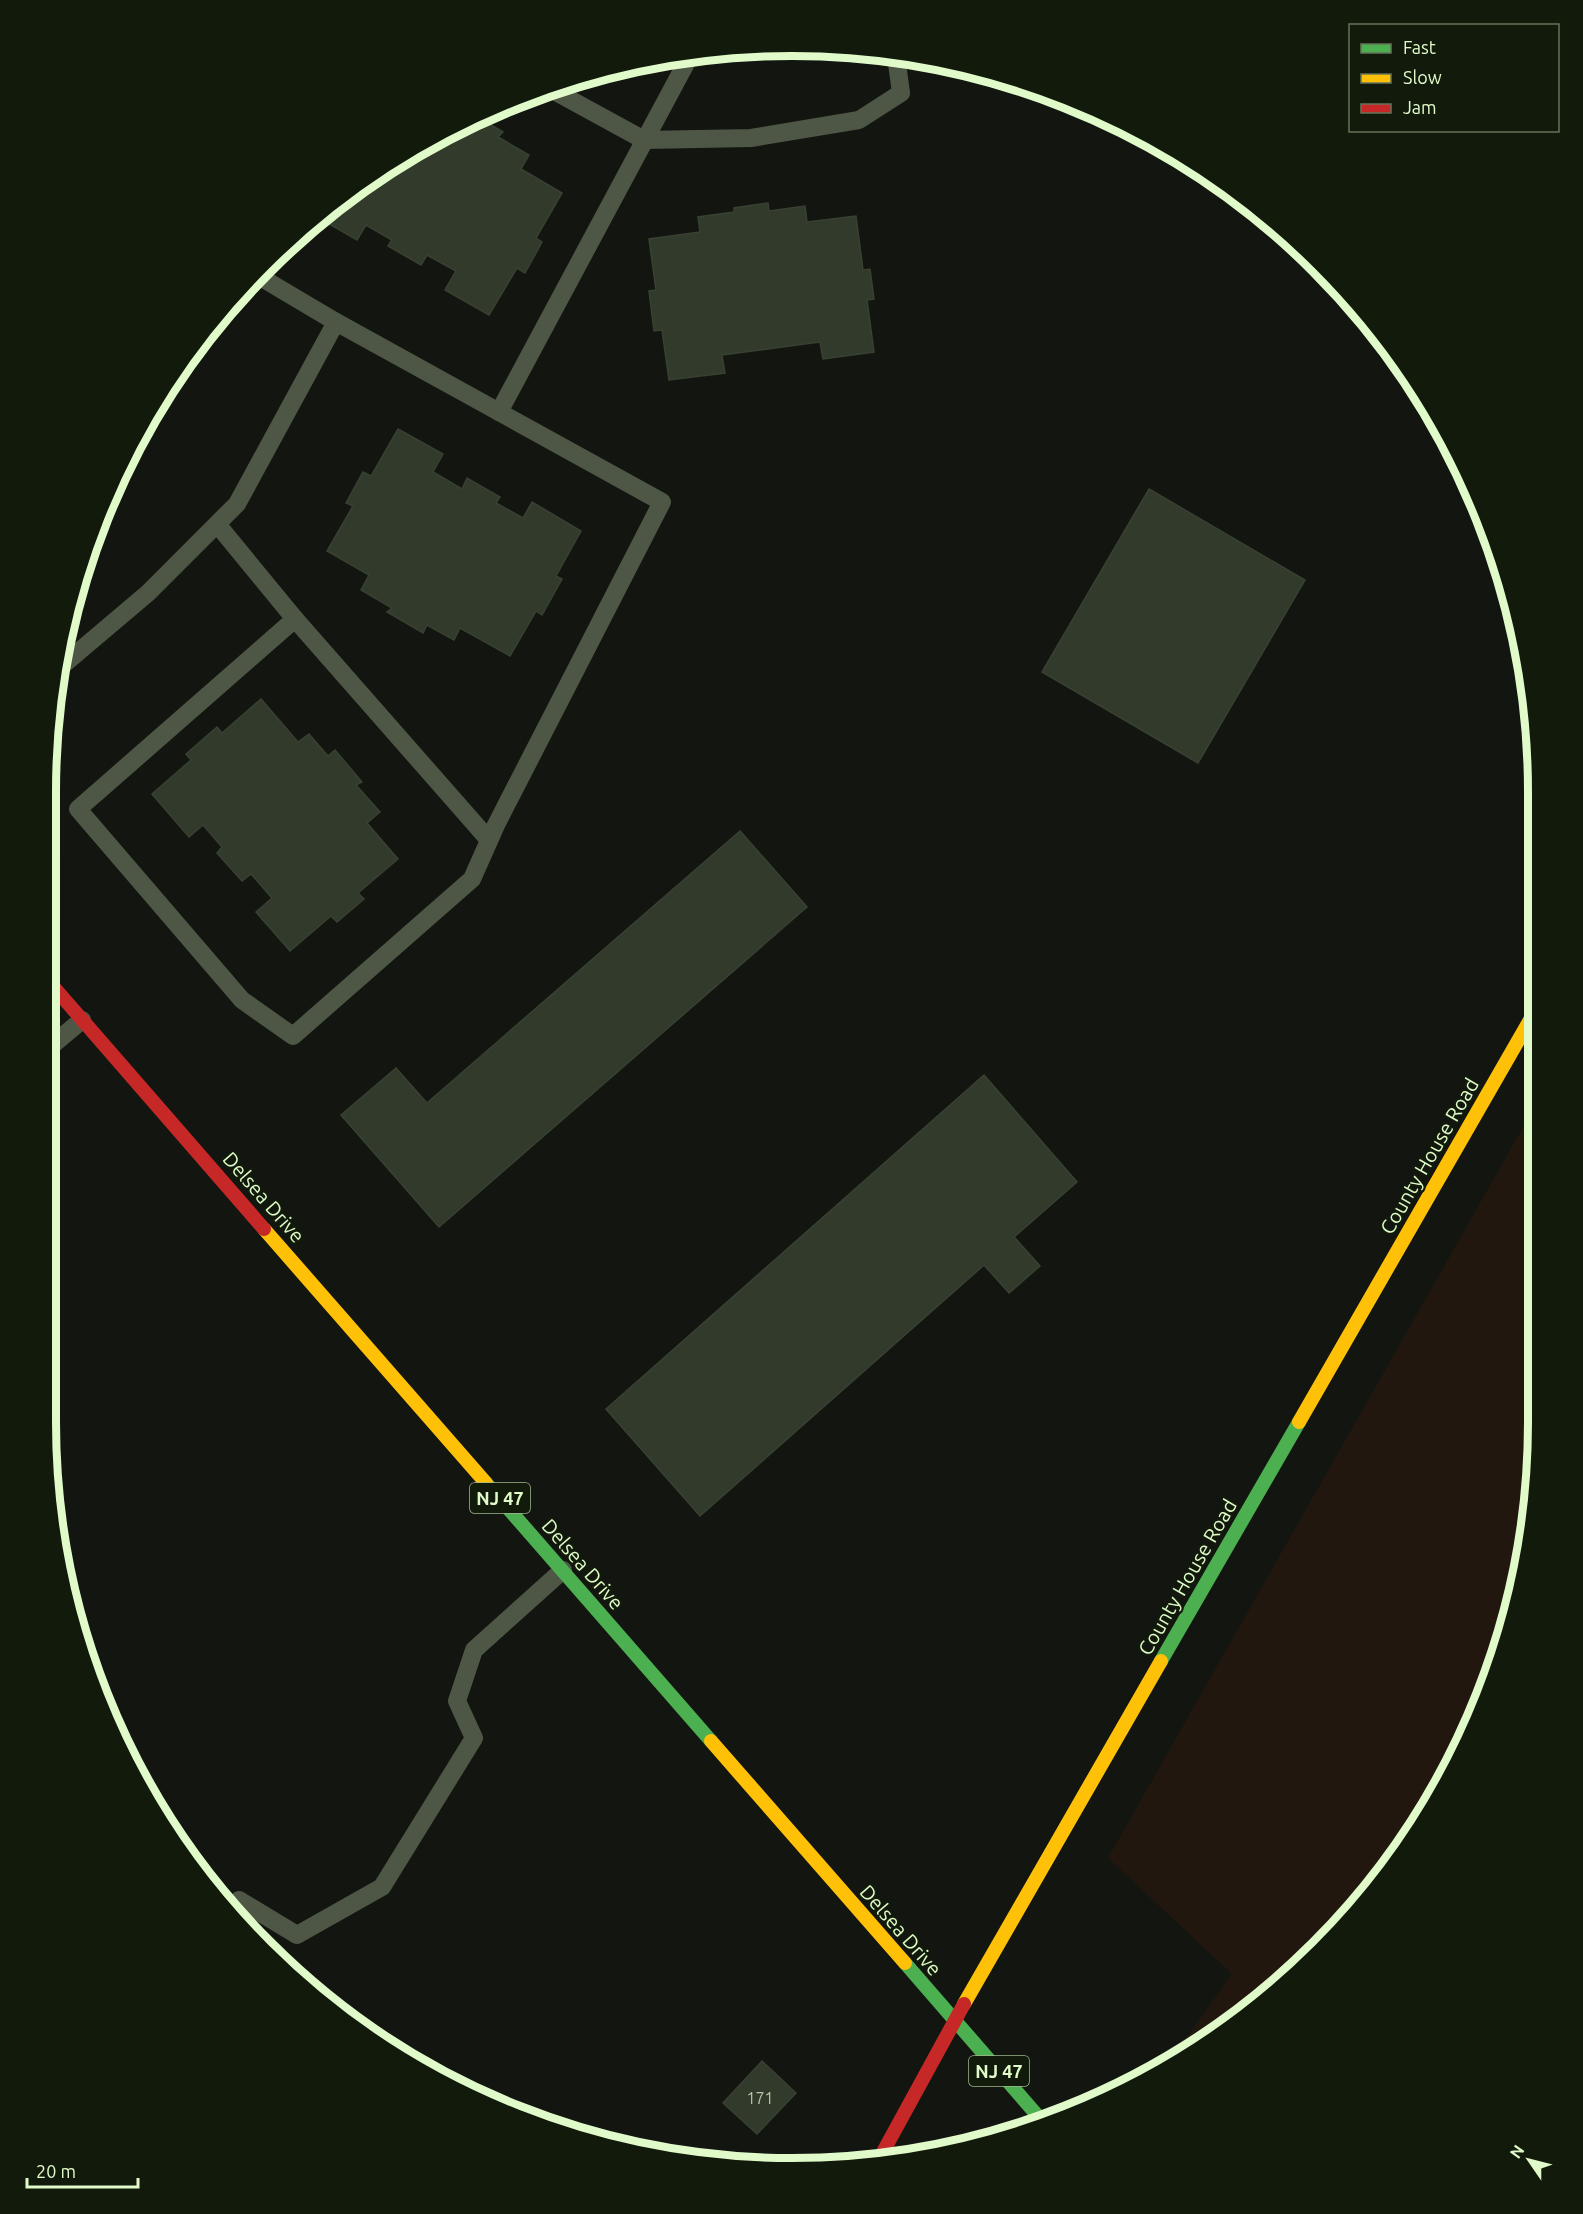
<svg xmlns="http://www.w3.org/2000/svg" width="1583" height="2214" font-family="Ubuntu,sans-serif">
  <rect width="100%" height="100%" fill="#131610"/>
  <polygon fill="#22170f" points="1534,1108 1536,1471 1512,1616 1461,1753 1384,1877 1283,1984 1172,2058 1232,1974 1108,1858"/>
  <g fill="#323a2c" stroke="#384132" stroke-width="1.5">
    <polygon points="479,118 503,132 498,137 529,155 521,169 562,193 536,238 542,242 525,273 517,268 489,315 445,290 456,271 427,255 421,265 388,246 392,240 366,225 357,240 317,217 419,145"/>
    <polygon points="768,203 769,211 805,206 807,222 856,216 863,270 870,269 874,299 867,300 874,352 823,359 820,342 722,355 725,373 669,380 662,330 654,331 649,291 656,290 649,239 700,232 698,217 734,212 734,208"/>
    <polygon points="398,429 443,454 433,472 462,489 467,478 500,497 496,503 523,518 532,502 581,531 556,576 562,579 542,615 536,611 510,656 460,628 454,640 427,625 423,633 387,612 392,608 361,590 369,575 327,551 353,506 346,503 363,472 371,476"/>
    <polygon points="1149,489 1305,580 1198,763 1042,672"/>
    <polygon points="261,699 298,742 309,734 328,756 335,750 362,782 356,785 380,812 367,823 398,859 358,893 364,899 337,922 331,916 290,951 256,912 272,898 251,874 242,881 217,853 222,847 203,825 189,837 152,794 191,760 186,754 217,727 222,733"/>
    <polygon points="740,831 807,907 439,1227 341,1115 396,1068 427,1103"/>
    <polygon points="984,1075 1077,1182 1014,1237 1040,1266 1009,1293 984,1265 700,1516 606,1409"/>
    <polygon points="762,2061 796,2093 757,2134 723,2103"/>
  </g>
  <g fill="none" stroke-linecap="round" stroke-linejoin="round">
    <g stroke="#4e5745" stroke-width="18">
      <polyline points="547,87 644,140 751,138 859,120 901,93 896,56"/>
      <polyline points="255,274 336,322"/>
      <polyline points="499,412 692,52"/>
      <polyline points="295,619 489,840"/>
      <polyline points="57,670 148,593 237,504 336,322 662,502 496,825 472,879 293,1036 242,1000 78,809 295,619 217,524"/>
      <polyline points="45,1051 82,1020"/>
      <polyline points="239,1900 297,1935 382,1887 474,1738 457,1701 474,1650 563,1570"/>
    </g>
    <g stroke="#4caf50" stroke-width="14">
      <polyline points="486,1483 711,1741"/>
      <polyline points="1161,1661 1299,1422"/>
      <polyline points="905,1963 1043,2122"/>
    </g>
    <g stroke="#ffc107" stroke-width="14">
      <polyline points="264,1229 486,1483"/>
      <polyline points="1299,1422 1534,1013"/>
      <polyline points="711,1741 905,1963"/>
      <polyline points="964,2004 1161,1661"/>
    </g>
    <g stroke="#c62828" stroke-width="14">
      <polyline points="45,977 264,1229"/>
      <polyline points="877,2163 964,2004"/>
    </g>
  </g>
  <g text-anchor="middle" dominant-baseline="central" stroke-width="4.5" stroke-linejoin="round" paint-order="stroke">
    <g font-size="16" fill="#b4cba2">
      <text x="760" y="2098">171</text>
    </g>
    <g fill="#121a0c" stroke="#a2b890" stroke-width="1.5">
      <rect x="470" y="1483" width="60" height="30" rx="4.5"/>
      <rect x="969" y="2056" width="60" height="30" rx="4.5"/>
    </g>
    <g font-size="18" font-weight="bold" fill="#e0fbc9">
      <text x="500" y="1498">NJ 47</text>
      <text x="999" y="2071">NJ 47</text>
    </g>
    <g font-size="20" fill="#e0fbc9" stroke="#121a0c">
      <text transform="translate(1429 1156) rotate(-60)">County House Road</text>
      <text transform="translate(264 1197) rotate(49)">Delsea Drive</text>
      <text transform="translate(583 1564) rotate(49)">Delsea Drive</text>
      <text transform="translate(1187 1577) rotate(-60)">County House Road</text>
      <text transform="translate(901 1930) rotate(49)">Delsea Drive</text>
    </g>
  </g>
  <path d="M0 0H1583V2214H0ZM792 56H792A736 736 0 0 1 1528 792V1422A736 736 0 0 1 792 2158H792A736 736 0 0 1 56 1422V792A736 736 0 0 1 792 56Z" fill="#121a0c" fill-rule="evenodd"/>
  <path fill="none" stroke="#e0fbc9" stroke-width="8" d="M792 56H792A736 736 0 0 1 1528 792V1422A736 736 0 0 1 792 2158H792A736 736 0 0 1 56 1422V792A736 736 0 0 1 792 56Z"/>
  <rect x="1349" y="24" width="210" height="108" fill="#121a0c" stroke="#647458" stroke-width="1.5"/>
  <rect x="1361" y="44" width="30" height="9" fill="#4caf50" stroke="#647458" stroke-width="1.5"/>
  <text x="1403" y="54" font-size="18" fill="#e0fbc9">Fast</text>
  <rect x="1361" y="74" width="30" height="9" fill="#ffc107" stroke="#647458" stroke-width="1.5"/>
  <text x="1403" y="84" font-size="18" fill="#e0fbc9">Slow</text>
  <rect x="1361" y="104" width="30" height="9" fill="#c62828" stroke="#647458" stroke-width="1.5"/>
  <text x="1403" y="114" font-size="18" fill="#e0fbc9">Jam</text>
  <g transform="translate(1529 2160) rotate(305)" stroke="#121a0c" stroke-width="4.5" paint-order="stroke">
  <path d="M0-4.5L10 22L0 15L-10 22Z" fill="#e0fbc9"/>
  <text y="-9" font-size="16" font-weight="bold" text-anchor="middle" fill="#e0fbc9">N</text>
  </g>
  <path d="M27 2178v9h111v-9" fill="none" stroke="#e0fbc9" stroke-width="3"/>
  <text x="36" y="2178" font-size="18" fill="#e0fbc9" stroke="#121a0c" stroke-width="4.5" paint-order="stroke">20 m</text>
</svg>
